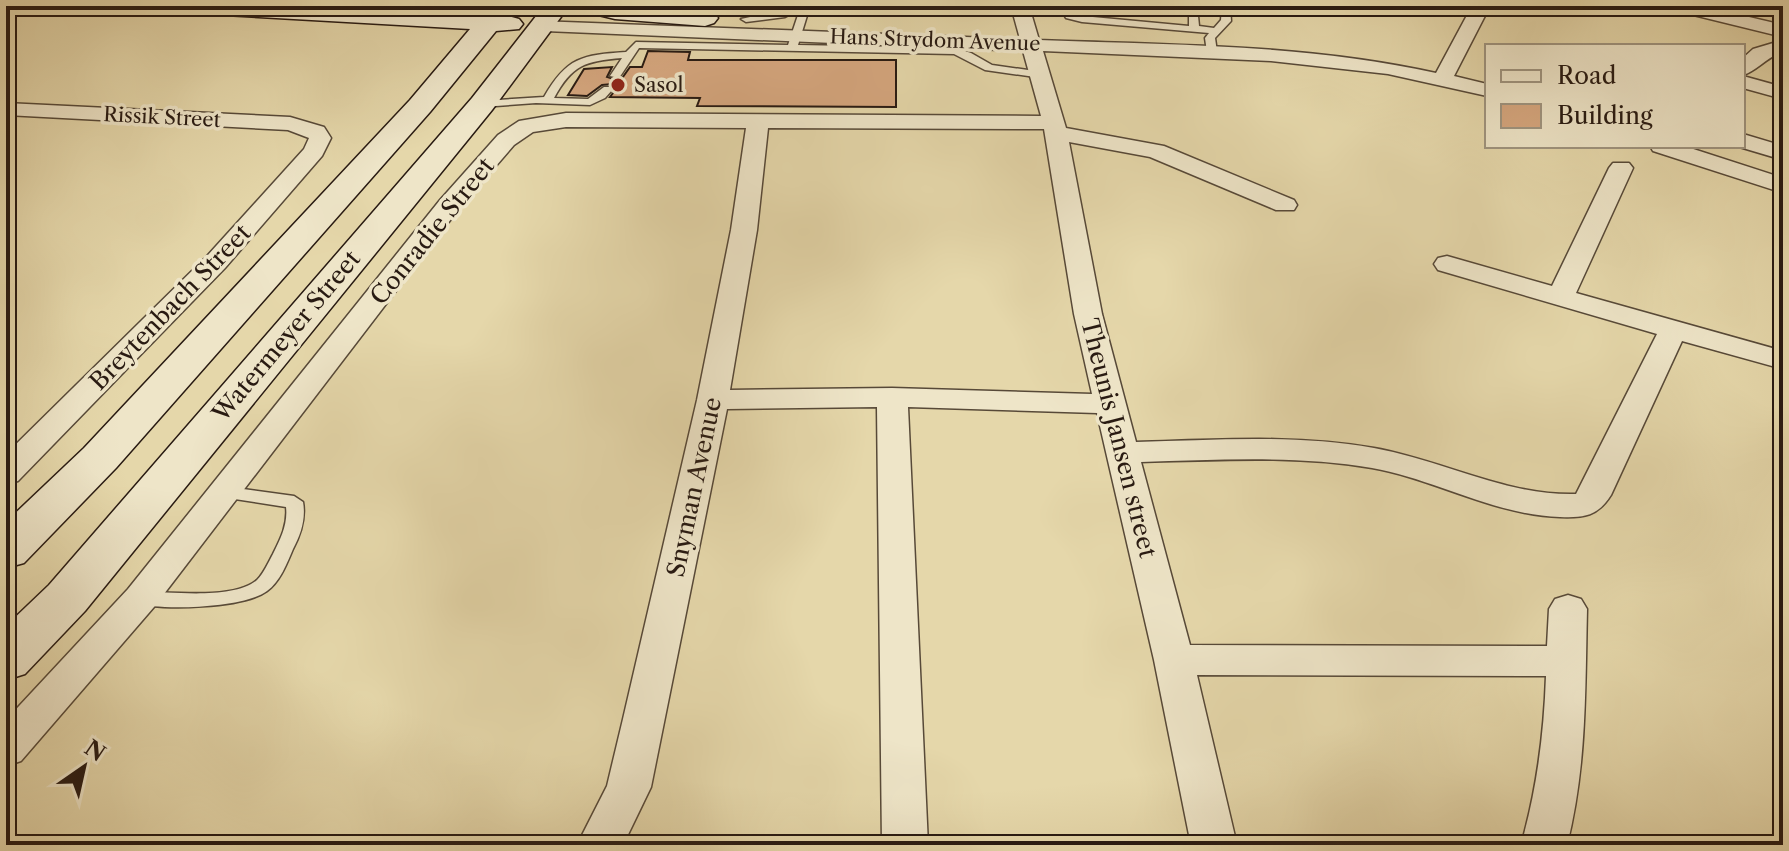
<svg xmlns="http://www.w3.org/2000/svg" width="1789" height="851" font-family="'Libre Caslon Text',serif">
  <rect width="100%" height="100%" fill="#e5d7aa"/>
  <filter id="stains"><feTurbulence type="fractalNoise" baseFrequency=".0025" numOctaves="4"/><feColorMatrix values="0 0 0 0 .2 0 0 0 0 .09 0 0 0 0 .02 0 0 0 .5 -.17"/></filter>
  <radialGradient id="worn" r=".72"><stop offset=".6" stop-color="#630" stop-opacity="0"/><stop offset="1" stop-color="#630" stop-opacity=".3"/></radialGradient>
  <polygon fill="#d5a67e" stroke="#281a12" stroke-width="2" points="648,51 690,52 688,60 896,60 896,107 697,106 700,98 610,97 616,89 612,84 602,85 587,96 568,95 584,69 612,67 607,77 620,81 630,67 642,67"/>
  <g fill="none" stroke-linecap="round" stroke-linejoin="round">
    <defs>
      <g id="lane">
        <path d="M776 6H971L967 9 921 12 809 9 798 45 955 48 971 53 992 65 1042 72 1047 75 1042 78 985 70 954 54 639 48 619 78 610 76 622 58C585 61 572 65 554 98L588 99 604 87H612L613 89 605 98 590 105 536 103 482 107 477 104 482 101 544 97C567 57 582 55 626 52L636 42 788 45 800 9 785 17 746 22 741 19 786 9Z"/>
        <polygon points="1059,6 1067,6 1072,14 1082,16 1189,26 1189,6 1197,6 1199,26 1214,28 1221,20 1222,6 1230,6 1231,21 1215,38 1217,52 1212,55 1207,52 1205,38 1209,33 1082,22 1066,18"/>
        <path d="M221 486 294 496 303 502C306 519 301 534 293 549 287 563 280 582 267 591 244 608 162 611 134 603L132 598 134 593 141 591C171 592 233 600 257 580 264 573 268 563 273 554 281 538 288 524 286 507L215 496 212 492Z"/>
      </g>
      <g id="street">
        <path d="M1011 6H1029L1039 40C1172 45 1306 44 1436 73L1472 6H1490L1454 76 1487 84V96L1388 74 1271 61 1043 51 1066 128 1164 146 1294 200 1297 205 1294 210H1276L1150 157 1069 142 1102 314 1136 442C1215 440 1296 434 1374 448 1442 460 1506 496 1576 494L1657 334 1438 270 1434 264 1438 258 1447 256 1552 286 1609 168 1613 163H1629L1633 168 1576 293 1783 351V369L1682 341 1611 495C1598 516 1584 518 1560 517 1494 515 1435 479 1372 468 1296 455 1218 460 1141 462L1190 645 1547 646 1549 609 1555 599 1568 595 1581 599 1587 609C1585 690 1587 765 1567 845H1521C1537 789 1544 734 1546 676L1197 675 1237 845H1191L1154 660 1097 413 908 407 928 845H882L877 407 727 409 651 787 623 845H577L607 786 623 719 697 400 731 230 746 128 566 127 533 132 514 145 458 210 154 607 21 761 6 766V720L128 589 440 200 498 135 519 121 566 113 1041 116 1023 51 545 31 538 29 536 25 538 21 1020 39ZM768 128 1044 129 1074 314 1092 394 892 388 730 390 757 230Z"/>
        <polygon points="1670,6 1702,6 1783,25 1783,37 1673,10"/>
        <path d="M1783 40V52C1765 58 1757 71 1743 75V58L1753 49Z"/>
        <polygon points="1743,76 1783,87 1783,99 1743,88"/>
        <polygon points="6,103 290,117 324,127 331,138 322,156 225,268 18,481 6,484 6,454 207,256 304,149 309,138 288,130 6,115"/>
        <polygon points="1743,134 1783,146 1783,160 1736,146 1743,146"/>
        <polygon points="1650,146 1684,146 1783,178 1783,193 1653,151"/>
      </g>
      <g id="secondary">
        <polygon points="176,6 322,6 482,15 490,6 515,6 508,16 519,19 523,24 519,29 496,31 430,112 116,468 24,563 6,568 6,522 84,448 410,100 470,29 188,13 179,11"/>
        <polygon points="544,6 569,6 492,110 85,611 25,674 6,680 6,626 49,585 472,98"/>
        <polygon points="579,6 705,10 714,13 718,18 714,23 705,26 615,19 582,11"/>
      </g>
    </defs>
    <use href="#lane" stroke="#574938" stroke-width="3"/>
    <use href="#street" stroke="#574938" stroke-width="3"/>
    <use href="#secondary" stroke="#281a12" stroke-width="3"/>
    <use href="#lane" fill="#eee5c8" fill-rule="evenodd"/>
    <use href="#street" fill="#eee5c8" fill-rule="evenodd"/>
    <use href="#secondary" fill="#eee5c8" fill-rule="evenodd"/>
  </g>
  <circle fill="#8f2418" stroke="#eee5c8" stroke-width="3" cx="618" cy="85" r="8"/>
  <g text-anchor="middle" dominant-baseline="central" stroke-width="7" stroke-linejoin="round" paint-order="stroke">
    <g font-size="20" fill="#281a12" stroke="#eee5c8">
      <text transform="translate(935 40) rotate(2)">Hans Strydom Avenue</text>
      <text transform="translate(162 117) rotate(3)">Rissik Street</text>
    </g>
    <g font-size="20" fill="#281a12" stroke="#eee5c8" text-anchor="start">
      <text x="634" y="85">Sasol</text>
    </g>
    <g font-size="24" fill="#281a12" stroke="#eee5c8">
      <text transform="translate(432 231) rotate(-51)">Conradie Street</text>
      <text transform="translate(170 307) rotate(-46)">Breytenbach Street</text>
      <text transform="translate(286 336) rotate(-50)">Watermeyer Street</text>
      <text transform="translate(1119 438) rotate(76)">Theunis Jansen street</text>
      <text transform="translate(694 487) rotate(-78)">Snyman Avenue</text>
    </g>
  </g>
  <rect width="1789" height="851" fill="none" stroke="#e5d7aa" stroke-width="32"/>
  <rect x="8" y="8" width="1773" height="835" fill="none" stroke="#281a12" stroke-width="4"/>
  <rect x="16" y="16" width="1757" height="819" fill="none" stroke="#281a12" stroke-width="2"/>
  <rect x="1485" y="44" width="260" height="104" fill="#eee5c8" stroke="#9f947f" stroke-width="2"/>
  <rect x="1501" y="70" width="40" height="12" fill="#eee5c8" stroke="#9f947f" stroke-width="2"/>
  <text x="1557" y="84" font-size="24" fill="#281a12">Road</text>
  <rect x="1501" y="104" width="40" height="24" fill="#d5a67e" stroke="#9f947f" stroke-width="2"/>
  <text x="1557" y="124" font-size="24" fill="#281a12">Building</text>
  <g transform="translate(84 767) rotate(34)" stroke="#eee5c8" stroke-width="6" paint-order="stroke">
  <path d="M0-6L14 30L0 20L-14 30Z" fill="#281a12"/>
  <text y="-12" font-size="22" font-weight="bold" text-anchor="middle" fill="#281a12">N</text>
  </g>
  <rect width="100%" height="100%" filter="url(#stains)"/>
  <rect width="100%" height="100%" fill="url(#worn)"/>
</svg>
